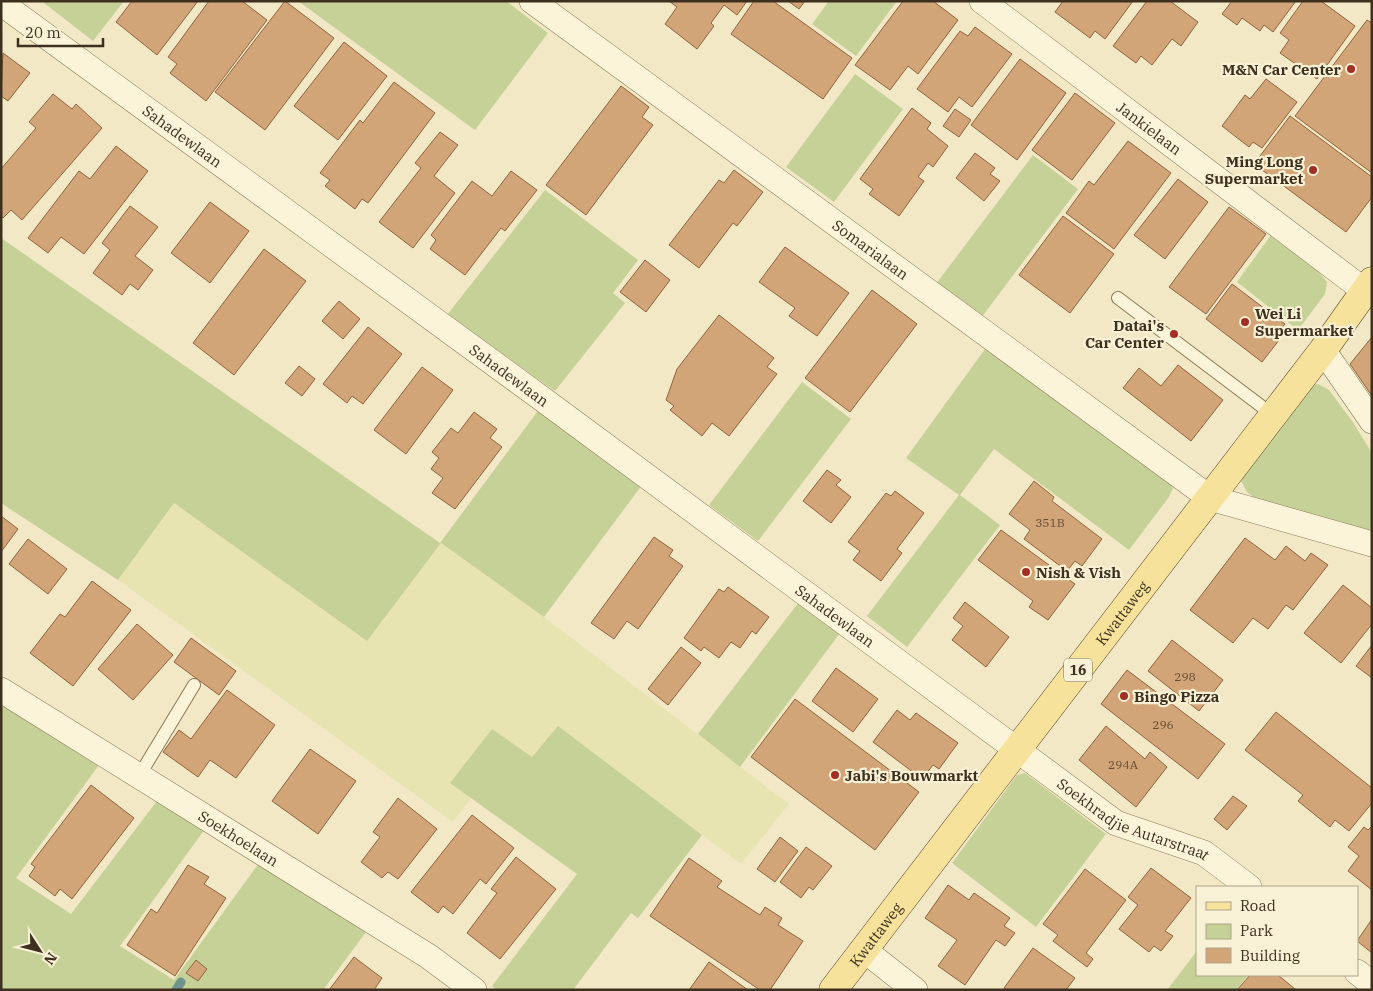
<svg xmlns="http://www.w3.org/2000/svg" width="1373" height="991" font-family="'IBM Plex Serif',serif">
  <rect width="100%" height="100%" fill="#f2e8c5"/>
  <polygon fill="#e8e4b2" points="174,503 367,641 441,543 544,617 789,804 741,864 558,727 532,757 450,783 471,798 453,822 118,580"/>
  <g fill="#c6d198">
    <polygon points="45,1 124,1 93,41 44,3"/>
    <polygon points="298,1 506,1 548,33 475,130"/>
    <polygon points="829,1 897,1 856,56 812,24"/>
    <polygon points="855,74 903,109 834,202 786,167"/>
    <polygon points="1033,155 1078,189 981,318 936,284"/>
    <polygon points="545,190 638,260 613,293 625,303 555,391 447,315"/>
    <polygon points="1271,235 1317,270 1327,282 1325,294 1298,330 1237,282"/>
    <polygon points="1,238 440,543 540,408 642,485 544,617 441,543 367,641 174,503 118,580 1,503"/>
    <polygon points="988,345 1167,480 1173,488 1169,497 1129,550 994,449 960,495 1000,525 907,647 867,616 959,495 906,458"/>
    <polygon points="802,382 851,419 758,541 709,505"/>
    <polygon points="1318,384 1329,390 1352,421 1372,453 1372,531 1260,502 1247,492 1240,479 1306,387"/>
    <polygon points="799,602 840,633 740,767 698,734"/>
    <polygon points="1,699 99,765 16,878 71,914 160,797 205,829 120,946 174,980 259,863 366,932 323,990 1,990"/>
    <polygon points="558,726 702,835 638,918 631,913 573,990 497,990 492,986 577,874 450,783 492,729 532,757"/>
    <polygon points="1025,773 1106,834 1036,927 952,863 1017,775"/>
    <polygon points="1197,951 1197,975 1248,975 1236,990 1167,990"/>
  </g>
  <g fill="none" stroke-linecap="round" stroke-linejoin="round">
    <polyline stroke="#6d948d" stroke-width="9" points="176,990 181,982"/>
  </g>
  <g fill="#d2a578" stroke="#90643d">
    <polygon points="132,1 198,1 157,55 116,22"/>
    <polygon points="209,1 242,1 267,20 206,101 170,73 177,64 168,57"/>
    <polygon points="285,1 334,38 265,130 215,92"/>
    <polygon points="669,1 747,1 737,15 724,5 711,23 714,26 697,49 665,24 677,7"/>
    <polygon points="754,1 773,1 852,58 823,99 731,34"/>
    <polygon points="788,1 805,1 799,9"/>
    <polygon points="903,1 933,1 958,20 918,74 908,66 890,90 855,65"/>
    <polygon points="1063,1 1133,1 1105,39 1095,31 1090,38 1055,12"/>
    <polygon points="1147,1 1170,1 1198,22 1181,46 1172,39 1152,65 1141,56 1136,63 1113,46"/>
    <polygon points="1232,1 1296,1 1273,32 1264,25 1260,31 1242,18 1237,25 1222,14"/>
    <polygon points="1303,1 1321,1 1355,26 1317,79 1280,53 1289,40 1280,33"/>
    <polygon points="1367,20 1372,23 1372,173 1295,116"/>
    <polygon points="975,27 1012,54 972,107 959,97 948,112 917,89 960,31 968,36"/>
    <polygon points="344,42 387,76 338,140 294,106"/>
    <polygon points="3,53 30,73 8,101 1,96"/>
    <polygon points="1020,59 1066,93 1017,160 971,125"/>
    <polygon points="1266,79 1297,102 1262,148 1253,142 1249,147 1222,126 1245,95 1250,99"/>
    <polygon points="394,82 435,113 368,203 362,199 355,209 325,186 330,180 320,173 360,120 363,123"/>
    <polygon points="621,86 649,107 642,117 653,125 586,215 546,185"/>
    <polygon points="1075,93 1115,123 1072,180 1032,150"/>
    <polygon points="53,94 72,109 76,104 102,128 22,220 11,210 3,218 1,216 1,169 36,128 29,122"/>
    <polygon points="912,108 931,123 927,129 948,146 933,167 928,163 918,177 924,181 899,216 869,194 873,189 860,179"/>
    <polygon points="955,109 971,120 959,137 943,126"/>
    <polygon points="1290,116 1372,177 1372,197 1346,232 1254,164"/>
    <polygon points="440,132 458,145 434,176 455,193 413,248 379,222 421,168 415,163"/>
    <polygon points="1128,141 1171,173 1114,249 1066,213 1089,181 1094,185"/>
    <polygon points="116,146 148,171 84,254 61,237 48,253 28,238 79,171 90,179"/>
    <polygon points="975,153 995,168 990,174 1000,181 984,201 956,178"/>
    <polygon points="734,170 763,192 737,226 733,223 699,268 669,245 719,180 724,183"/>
    <polygon points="511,171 537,190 505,231 501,228 465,275 430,249 436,240 431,235 472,181 492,196"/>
    <polygon points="1178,179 1208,202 1165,259 1134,235"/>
    <polygon points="210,202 249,231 210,283 171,253"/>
    <polygon points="130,206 158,227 135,256 153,270 138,290 130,284 122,295 93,273 110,250 102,243"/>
    <polygon points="1229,207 1266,234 1206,314 1169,287"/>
    <polygon points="1063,216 1114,254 1070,313 1019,275"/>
    <polygon points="785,247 849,293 817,336 789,316 795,308 759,282"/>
    <polygon points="264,249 306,281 234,375 193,343"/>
    <polygon points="645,260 670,280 646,312 620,292"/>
    <polygon points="1232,284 1285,324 1279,331 1283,335 1262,362 1206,319"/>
    <polygon points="872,290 917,324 850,412 805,378"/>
    <polygon points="339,301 360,319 343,339 322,321"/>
    <polygon points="719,315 774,358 767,367 777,374 729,436 712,423 702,436 670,410 674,406 666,400 677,369"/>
    <polygon points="368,327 402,354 363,404 352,396 347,403 323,384"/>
    <polygon points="1372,337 1372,396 1350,364"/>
    <polygon points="1178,365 1223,400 1191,441 1123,388 1139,368 1161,386"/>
    <polygon points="299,366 315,379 302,396 285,383"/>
    <polygon points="422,367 453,390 406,454 374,430"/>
    <polygon points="474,412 497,429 490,438 502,447 455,509 432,493 443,478 431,469 439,458 432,452 451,428 458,433"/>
    <polygon points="827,470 841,480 836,485 851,497 831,523 803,501"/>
    <polygon points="1034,481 1054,497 1052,501 1102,539 1082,566 1075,561 1067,571 1024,539 1030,530 1009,514"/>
    <polygon points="895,491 924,513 897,549 902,553 881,581 853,560 860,551 848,542 886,493 891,496"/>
    <polygon points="1,516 18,529 1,552"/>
    <polygon points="1001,530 1075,584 1048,620 1029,607 1033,601 978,560"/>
    <polygon points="654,537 673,550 669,556 683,566 638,629 627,621 614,639 591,623"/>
    <polygon points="1245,538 1275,560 1286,546 1305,561 1311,553 1328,565 1293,610 1286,605 1268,629 1253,618 1233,643 1190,610"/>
    <polygon points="28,539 67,569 48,594 9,564"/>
    <polygon points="92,581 131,610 73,686 30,653 60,614 65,617"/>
    <polygon points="1343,585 1372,608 1372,624 1341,663 1304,633"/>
    <polygon points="728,587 769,617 756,634 752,631 740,648 731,642 719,658 704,647 701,651 684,638 719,589 724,592"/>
    <polygon points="965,602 1009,637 986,667 952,640 963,626 953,618"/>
    <polygon points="137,624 173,655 133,700 98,669"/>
    <polygon points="191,638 236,671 219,695 174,662"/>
    <polygon points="1172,640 1223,680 1199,711 1148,671"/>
    <polygon points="1372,645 1372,678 1356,666"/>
    <polygon points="681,647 701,663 668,705 648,689"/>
    <polygon points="836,668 878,699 853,732 812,701"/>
    <polygon points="1127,670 1225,744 1198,779 1101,704"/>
    <polygon points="227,690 275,725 236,778 210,760 198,777 163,752 179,730 191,739"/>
    <polygon points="795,699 919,792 875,850 751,757"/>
    <polygon points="897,710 910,720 916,713 958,743 939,769 933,765 922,779 873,742"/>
    <polygon points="1276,712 1372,788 1372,803 1349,831 1335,820 1330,827 1298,801 1303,795 1245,750"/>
    <polygon points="1106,726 1145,759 1150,752 1167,767 1136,807 1079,760"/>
    <polygon points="310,749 356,781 318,834 272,801"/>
    <polygon points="91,785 134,818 72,899 60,889 55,896 29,876 35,867 31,864"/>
    <polygon points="1233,796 1247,806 1227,830 1214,819"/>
    <polygon points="398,798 437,829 398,879 388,872 382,878 361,862 380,837 373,832"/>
    <polygon points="472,815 514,848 486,884 480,879 453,914 443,906 438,913 411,892"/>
    <polygon points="1372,826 1372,890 1348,871 1359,856 1348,847 1364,827 1368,830"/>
    <polygon points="780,837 798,851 775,882 757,869"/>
    <polygon points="806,847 832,866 813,890 809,887 801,898 780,882"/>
    <polygon points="516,857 556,889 500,959 467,933 497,893 491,889"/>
    <polygon points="689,858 722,881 717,887 760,915 765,907 782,918 778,925 803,941 770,990 760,990 650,916"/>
    <polygon points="188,865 209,877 204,884 226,898 175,976 127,945 151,909 157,913"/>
    <polygon points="1151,868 1191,898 1165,931 1173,936 1161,951 1154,946 1149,952 1119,929 1138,905 1128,897"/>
    <polygon points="1085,869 1126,900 1086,953 1093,959 1087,967 1053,941 1058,935 1043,924"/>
    <polygon points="948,885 969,900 974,893 1010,918 1004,926 1015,933 1005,946 996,940 965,985 938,966 957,940 925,918"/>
    <polygon points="1372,919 1372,953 1357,941"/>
    <polygon points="1033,948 1075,978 1066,990 1007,990 1004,988"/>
    <polygon points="354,957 382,978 374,990 329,990"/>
    <polygon points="196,960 207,969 198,981 186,973"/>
    <polygon points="709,962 748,990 689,990"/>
    <polygon points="1250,975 1278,975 1295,989 1237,990"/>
  </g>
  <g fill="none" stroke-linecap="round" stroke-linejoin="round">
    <defs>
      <g id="service">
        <polyline points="1118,298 1273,415"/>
        <polyline points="139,776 194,685"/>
      </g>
      <g id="minor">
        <path id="s1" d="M532 1 1210 498 1372 544"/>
        <path id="s2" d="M982 1 1365 291"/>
        <path id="s3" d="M1 3 541 398 1116 823 1204 853 1249 887"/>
        <polyline points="1323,350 1372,421"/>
        <path id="s4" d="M1 690 428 956 474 990"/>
        <polyline points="864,950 915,990"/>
        <polyline points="1357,972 1372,984"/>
      </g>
      <g id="primary">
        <path id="s5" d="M833 990 1323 350 1372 281"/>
      </g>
    </defs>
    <use href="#service" stroke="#8e7a59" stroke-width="14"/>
    <use href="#minor" stroke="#8e7a59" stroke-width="26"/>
    <use href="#primary" stroke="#5c472e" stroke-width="29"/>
    <use href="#service" stroke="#fbf4d9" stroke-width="12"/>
    <use href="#minor" stroke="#fbf4d9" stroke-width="25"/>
    <use href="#primary" stroke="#f7e29b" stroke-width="28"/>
  </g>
  <g fill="#a22e24" stroke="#f8f1d5" stroke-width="2">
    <circle cx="1351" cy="69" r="5"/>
    <circle cx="1313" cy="170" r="5"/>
    <circle cx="1245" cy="322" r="5"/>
    <circle cx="1174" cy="334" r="5"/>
    <circle cx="1026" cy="572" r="5"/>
    <circle cx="1124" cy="696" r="5"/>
    <circle cx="835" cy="775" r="5"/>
  </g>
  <g text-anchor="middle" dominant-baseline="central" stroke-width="4.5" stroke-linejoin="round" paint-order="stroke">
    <g font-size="12" fill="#624d34">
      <text x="1050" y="522">351B</text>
      <text x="1185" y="676">298</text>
      <text x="1163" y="724">296</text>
      <text x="1123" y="764">294A</text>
    </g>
    <rect fill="#f8f1d5" stroke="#756a55" stroke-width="1" x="1064" y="658.5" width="28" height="23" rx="4"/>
    <g font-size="14" font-weight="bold" fill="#3d301e">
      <text x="1078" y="670">16</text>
    </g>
    <g font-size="15" font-weight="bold" fill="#3d301e" stroke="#f8f1d5" text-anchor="start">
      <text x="1341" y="69" text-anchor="end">M&amp;N Car Center</text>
      <text x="1303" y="161" text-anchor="end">Ming Long<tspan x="1303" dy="17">Supermarket</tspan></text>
      <text x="1255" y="313">Wei Li<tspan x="1255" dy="17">Supermarket</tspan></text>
      <text x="1164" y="325" text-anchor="end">Datai's<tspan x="1164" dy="17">Car Center</tspan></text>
      <text x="1036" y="572">Nish &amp; Vish</text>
      <text x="1134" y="696">Bingo Pizza</text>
      <text x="845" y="775">Jabi's Bouwmarkt</text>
    </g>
    <g font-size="15" fill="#3d301e" stroke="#f8f1d5">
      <text stroke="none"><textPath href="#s2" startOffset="210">Jankielaan</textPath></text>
      <text stroke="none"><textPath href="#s3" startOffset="225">Sahadewlaan</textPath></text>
      <text stroke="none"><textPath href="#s1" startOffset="420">Somarialaan</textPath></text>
      <text stroke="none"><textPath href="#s3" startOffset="630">Sahadewlaan</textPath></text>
      <text stroke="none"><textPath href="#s5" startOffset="475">Kwattaweg</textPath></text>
      <text stroke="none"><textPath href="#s3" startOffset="1035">Sahadewlaan</textPath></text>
      <text stroke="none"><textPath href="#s3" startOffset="1398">Soekhradjie Autarstraat</textPath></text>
      <text stroke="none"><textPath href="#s4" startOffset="280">Soekhoelaan</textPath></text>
      <text stroke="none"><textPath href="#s5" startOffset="70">Kwattaweg</textPath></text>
    </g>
  </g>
  <rect width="1373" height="991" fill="none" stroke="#3d301e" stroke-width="5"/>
  <rect x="1196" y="886" width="162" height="90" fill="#f8f1d5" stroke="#ada48c"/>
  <rect x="1206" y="902" width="25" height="8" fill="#f7e29b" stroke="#ada48c"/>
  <text x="1240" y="911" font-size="15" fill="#3d301e">Road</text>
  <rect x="1206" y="924" width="25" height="15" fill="#c6d198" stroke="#ada48c"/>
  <text x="1240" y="936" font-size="15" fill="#3d301e">Park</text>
  <rect x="1206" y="948" width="25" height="15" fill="#d2a578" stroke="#ada48c"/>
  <text x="1240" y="961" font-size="15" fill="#3d301e">Building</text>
  <g transform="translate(40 951) rotate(126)" stroke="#f8f1d5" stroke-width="4" paint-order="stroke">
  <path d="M0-4L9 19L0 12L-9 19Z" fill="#3d301e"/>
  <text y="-8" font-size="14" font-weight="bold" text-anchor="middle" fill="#3d301e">N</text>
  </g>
  <path d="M18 38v8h85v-8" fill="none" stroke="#3d301e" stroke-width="2.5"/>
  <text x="25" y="38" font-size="15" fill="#3d301e" stroke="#f8f1d5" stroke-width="4" paint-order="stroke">20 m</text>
</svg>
